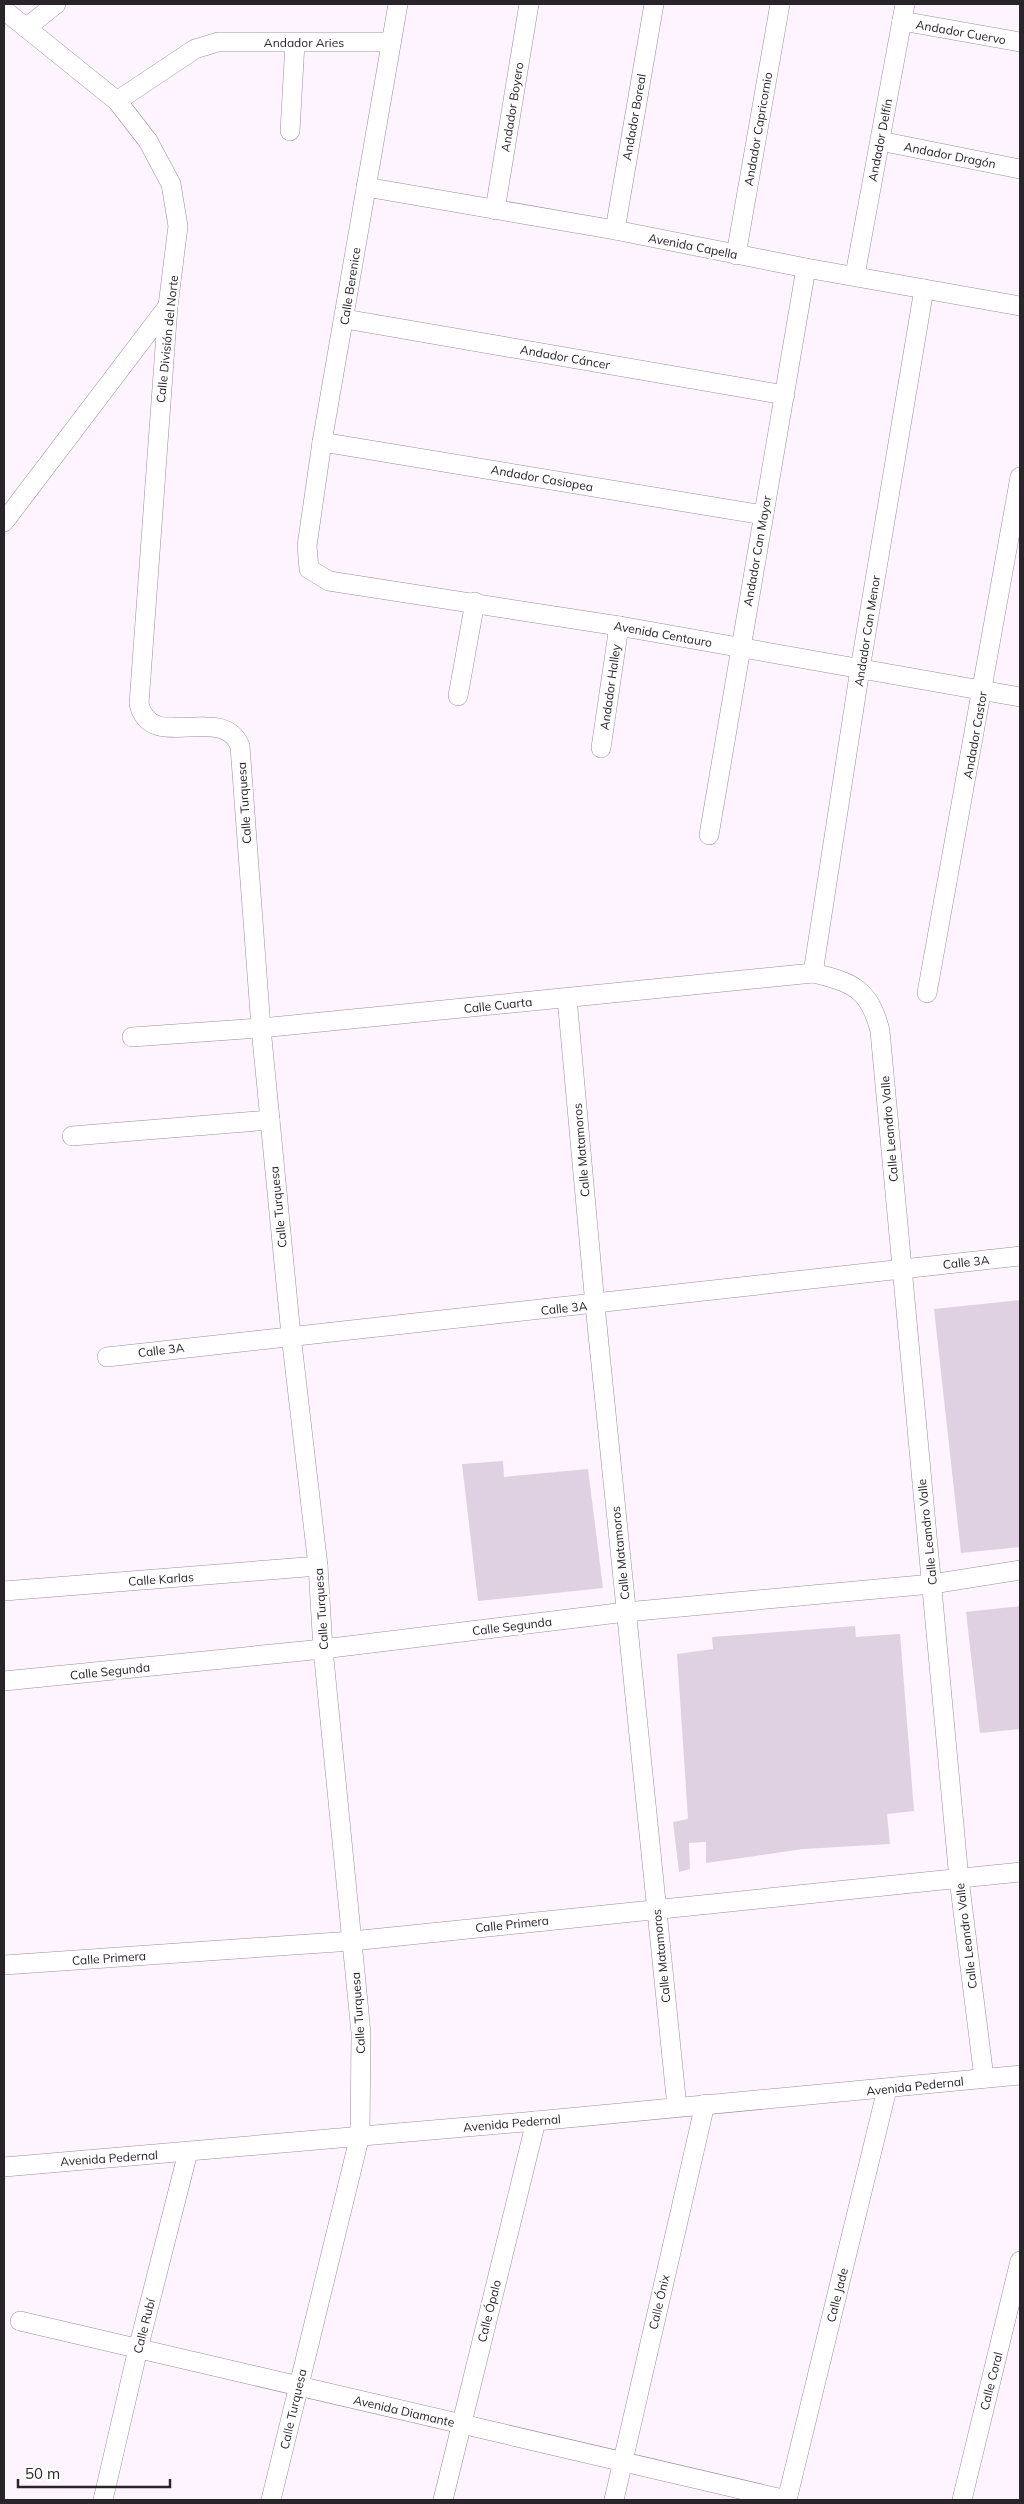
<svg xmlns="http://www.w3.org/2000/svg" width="1024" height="2504" font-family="Mulish,sans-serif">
  <rect width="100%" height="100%" fill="#fdf4ff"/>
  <g fill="#dfd1e2">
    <polygon points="1020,1300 1020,1547 961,1553 934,1309"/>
    <polygon points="503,1461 504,1477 588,1469 603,1588 478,1601 462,1464"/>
    <polygon points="1020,1606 1020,1729 980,1733 966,1612"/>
    <polygon points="855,1626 856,1637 900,1634 914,1811 887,1814 890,1844 803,1849 706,1863 706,1842 689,1843 690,1869 679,1872 673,1822 688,1819 677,1654 713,1649 712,1637"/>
  </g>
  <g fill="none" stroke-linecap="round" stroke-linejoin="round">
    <defs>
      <g id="minor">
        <polyline points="398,4 322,442 307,546 309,569 329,581 619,626 1020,697"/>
        <path d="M4 10 117 101 148 141 171 184 178 226 168 306 139 704C151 754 222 702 240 746L261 1028 291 1335 318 1566 323 1649 361 2033 360 2135 271 2500"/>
        <polyline points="902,21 1020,42"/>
        <polyline points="26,28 56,4"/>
        <polyline points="117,101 195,49 218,42 391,42"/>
        <polyline points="290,131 295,43"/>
        <polyline points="880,141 1020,169"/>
        <polyline points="366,187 615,230 806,268 1020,306"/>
        <polyline points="495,210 529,4"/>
        <polyline points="615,230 654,4"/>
        <polyline points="736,255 780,4"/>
        <polyline points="855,275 905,4"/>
        <polyline points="345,319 785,395"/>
        <polyline points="322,442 763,515"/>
        <polyline points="4,522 168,306"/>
        <polyline points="458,696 475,602"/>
        <polyline points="601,748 619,626"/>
        <polyline points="709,835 806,268"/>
        <polyline points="813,973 860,669 924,289"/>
        <polyline points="927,993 1020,477"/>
        <polyline points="567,998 595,1305 677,2107"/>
        <path d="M132 1037 261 1028 813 973C852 982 870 989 880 1031L959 1879 984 2078"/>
        <polyline points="72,1136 270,1120"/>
        <polyline points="107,1357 1020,1256"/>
        <polyline points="4,1591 318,1566"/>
        <polyline points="4,1681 323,1649 626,1612 932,1584 1020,1570"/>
        <polyline points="4,1965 352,1941 1020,1872"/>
        <polyline points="4,2167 536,2121 1020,2075"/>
        <path d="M20 2321C276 2381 532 2441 787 2500L887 2089"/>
        <polyline points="103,2500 138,2349 188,2152"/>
        <polyline points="443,2500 536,2121"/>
        <polyline points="614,2500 705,2104"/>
        <polyline points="962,2500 1020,2261"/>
      </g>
    </defs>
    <use href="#minor" stroke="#9b8d9e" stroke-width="20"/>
    <use href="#minor" stroke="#fff" stroke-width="19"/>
  </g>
  <g text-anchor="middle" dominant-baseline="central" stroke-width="5" stroke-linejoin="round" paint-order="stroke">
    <g font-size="12" fill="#29232a" stroke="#fff">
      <text transform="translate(961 32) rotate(10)">Andador Cuervo</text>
      <text x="304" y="42">Andador Aries</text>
      <text transform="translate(512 107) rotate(-81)">Andador Boyero</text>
      <text transform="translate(634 117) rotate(-80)">Andador Boreal</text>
      <text transform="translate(758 129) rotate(-80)">Andador Capricornio</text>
      <text transform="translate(880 140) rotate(-79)">Andador Delfín</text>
      <text transform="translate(950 155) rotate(11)">Andador Dragón</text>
      <text transform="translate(693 246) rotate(11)">Avenida Capella</text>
      <text transform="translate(350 286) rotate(-81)">Calle Berenice</text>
      <text transform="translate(167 339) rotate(-84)">Calle División del Norte</text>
      <text transform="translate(565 357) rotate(10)">Andador Cáncer</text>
      <text transform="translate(542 478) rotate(10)">Andador Casiopea</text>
      <text transform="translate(757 551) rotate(-80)">Andador Can Mayor</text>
      <text transform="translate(867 631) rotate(-81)">Andador Can Menor</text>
      <text transform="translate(663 634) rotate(10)">Avenida Centauro</text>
      <text transform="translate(610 687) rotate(-82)">Andador Halley</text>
      <text transform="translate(975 735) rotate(-80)">Andador Castor</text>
      <text transform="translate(244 803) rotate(-94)">Calle Turquesa</text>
      <text transform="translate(498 1005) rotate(-6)">Calle Cuarta</text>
      <text transform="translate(889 1129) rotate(-95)">Calle Leandro Valle</text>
      <text transform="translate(581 1150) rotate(-95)">Calle Matamoros</text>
      <text transform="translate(278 1207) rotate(-96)">Calle Turquesa</text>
      <text transform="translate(966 1262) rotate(-6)">Calle 3A</text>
      <text transform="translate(564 1308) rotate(-6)">Calle 3A</text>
      <text transform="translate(161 1350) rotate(-7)">Calle 3A</text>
      <text transform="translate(927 1532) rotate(-96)">Calle Leandro Valle</text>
      <text transform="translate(620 1553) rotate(-96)">Calle Matamoros</text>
      <text transform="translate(161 1579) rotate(-4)">Calle Karlas</text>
      <text transform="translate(321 1609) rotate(-94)">Calle Turquesa</text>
      <text transform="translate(512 1626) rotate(-7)">Calle Segunda</text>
      <text transform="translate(110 1671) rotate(-6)">Calle Segunda</text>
      <text transform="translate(512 1924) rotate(-6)">Calle Primera</text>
      <text transform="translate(966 1936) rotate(-97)">Calle Leandro Valle</text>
      <text transform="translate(661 1956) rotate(-96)">Calle Matamoros</text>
      <text transform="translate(109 1958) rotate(-4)">Calle Primera</text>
      <text transform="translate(358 2013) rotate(-94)">Calle Turquesa</text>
      <text transform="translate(915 2086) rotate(-6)">Avenida Pedernal</text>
      <text transform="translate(512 2123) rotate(-5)">Avenida Pedernal</text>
      <text transform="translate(109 2158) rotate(-4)">Avenida Pedernal</text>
      <text transform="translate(837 2295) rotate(-76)">Calle Jade</text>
      <text transform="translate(659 2302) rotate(-77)">Calle Ónix</text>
      <text transform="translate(489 2311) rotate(-76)">Calle Ópalo</text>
      <text transform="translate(144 2326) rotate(-76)">Calle Rubí</text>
      <text transform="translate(991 2381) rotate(-76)">Calle Coral</text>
      <text transform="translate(293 2409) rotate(-77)">Calle Turquesa</text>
      <text transform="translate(404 2411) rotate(13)">Avenida Diamante</text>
    </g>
  </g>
  <rect width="1024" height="2504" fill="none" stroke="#29232a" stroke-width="10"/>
  <path d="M18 2479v8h152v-8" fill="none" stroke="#29232a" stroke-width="2.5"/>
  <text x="25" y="2479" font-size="15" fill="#29232a" stroke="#ffffff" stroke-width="4" paint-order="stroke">50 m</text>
</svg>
